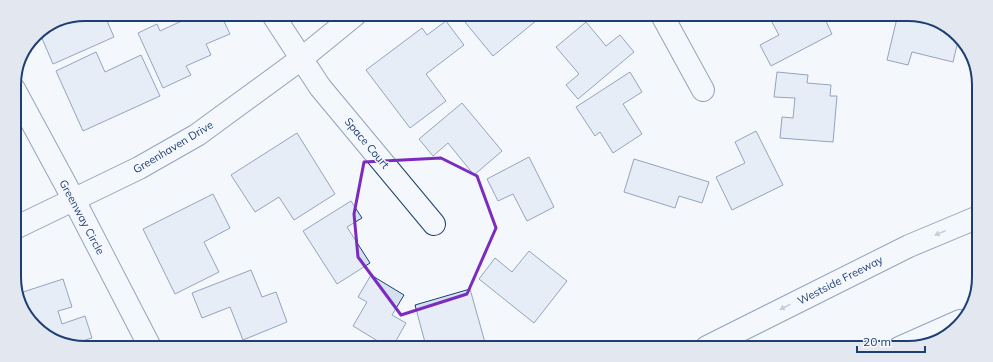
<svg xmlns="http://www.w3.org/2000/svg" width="993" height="362" font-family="Mulish,sans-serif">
  <rect width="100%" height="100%" fill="#f4f7fb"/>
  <g fill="#d5e0f0" stroke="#1d3f73">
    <polygon points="85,14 104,14 114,37 53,64 41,36 49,32 48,28"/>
    <polygon points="186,14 221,15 230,34 206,44 211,55 186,66 191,75 163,88 138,33 157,24 160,31 188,18"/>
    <polygon points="460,16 534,16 537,20 493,56"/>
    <polygon points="769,17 824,17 832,34 771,66 760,45 779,35"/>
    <polygon points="897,18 931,18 959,37 953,62 912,52 908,65 887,60"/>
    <polygon points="446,21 464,45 426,74 446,101 410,128 366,70 422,28 427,35"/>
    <polygon points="586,22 606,46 620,35 634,52 578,99 566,85 579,74 556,47"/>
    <polygon points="96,52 105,72 141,55 160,96 83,131 56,71"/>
    <polygon points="630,72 642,92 623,104 642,134 613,153 600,132 595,136 576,107"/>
    <polygon points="777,72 808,75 807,83 831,85 830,96 837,96 833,142 780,138 782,117 793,118 795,98 774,97"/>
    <polygon points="462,103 502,151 474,175 448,143 433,156 419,139"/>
    <polygon points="756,131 783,185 732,210 716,177 745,163 735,142"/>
    <polygon points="297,133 335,194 294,220 279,197 255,212 231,175"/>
    <polygon points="529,157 554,207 527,221 513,194 498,201 487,179"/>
    <polygon points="634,159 709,182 702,203 679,196 675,208 624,192"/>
    <polygon points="213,194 230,228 204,242 219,272 175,294 143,229"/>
    <polygon points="351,201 362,218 347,227 370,263 337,284 303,231"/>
    <polygon points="529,251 567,281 534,323 479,279 495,258 512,272"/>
    <polygon points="251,270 262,297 276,292 287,322 243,340 230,307 202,318 192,293"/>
    <polygon points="371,275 404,295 392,315 406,323 393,346 386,346 353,326 367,302 358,297"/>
    <polygon points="63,279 72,307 58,311 62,324 85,316 92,338 72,344 62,344 31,324 17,294"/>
    <polygon points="470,289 486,346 426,346 415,305"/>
  </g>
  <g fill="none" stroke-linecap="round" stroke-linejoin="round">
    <defs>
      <g id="minor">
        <polyline points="273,15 320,87 434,224"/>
        <polyline points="663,17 703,90"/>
        <polyline points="14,89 74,200 149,345"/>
        <polyline points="15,228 139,168 197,135 301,59 355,15"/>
      </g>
      <g id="highway">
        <polyline points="707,347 909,246 976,218"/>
        <polyline points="899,348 960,321"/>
      </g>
    </defs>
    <use href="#minor" stroke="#1d3f73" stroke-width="24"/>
    <use href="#highway" stroke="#1d3f73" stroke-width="24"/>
    <use href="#minor" stroke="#f4f7fb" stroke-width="22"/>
    <use href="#highway" stroke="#f4f7fb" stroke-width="22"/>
  </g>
  <defs><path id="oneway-solid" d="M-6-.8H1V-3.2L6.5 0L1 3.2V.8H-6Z"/></defs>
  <g fill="#889bb7">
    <use href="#oneway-solid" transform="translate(940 233) rotate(158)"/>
    <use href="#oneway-solid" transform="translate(785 307) rotate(153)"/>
  </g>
  <path d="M0 0H993V362H0ZM441 158 477 176 496 228 467 294 401 315 358 257 354 214 364 162Z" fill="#f4f7fb" fill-opacity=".55" fill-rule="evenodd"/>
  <path fill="none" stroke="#7b2cbf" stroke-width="3" stroke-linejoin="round" d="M441 158 477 176 496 228 467 294 401 315 358 257 354 214 364 162Z"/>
  <g text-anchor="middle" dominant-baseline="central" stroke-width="3" stroke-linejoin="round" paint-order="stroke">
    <g font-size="11" fill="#1d3f73" stroke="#f4f7fb">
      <text transform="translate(367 143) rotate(50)">Space Court</text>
      <text transform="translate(173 147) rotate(-31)">Greenhaven Drive</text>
      <text transform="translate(82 217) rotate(62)">Greenway Circle</text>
      <text transform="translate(840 280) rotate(-27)">Westside Freeway</text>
    </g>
  </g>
  <path d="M0 0H993V362H0ZM85 21H908A64 64 0 0 1 972 85V277A64 64 0 0 1 908 341H85A64 64 0 0 1 21 277V85A64 64 0 0 1 85 21Z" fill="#e3e8f0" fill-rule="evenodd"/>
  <path fill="none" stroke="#1d3f73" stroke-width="2" d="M85 21H908A64 64 0 0 1 972 85V277A64 64 0 0 1 908 341H85A64 64 0 0 1 21 277V85A64 64 0 0 1 85 21Z"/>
  <path d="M857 346v6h68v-6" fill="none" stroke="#1d3f73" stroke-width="2"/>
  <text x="863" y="346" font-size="12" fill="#1d3f73" stroke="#f4f7fb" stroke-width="3" paint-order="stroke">20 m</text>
</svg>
